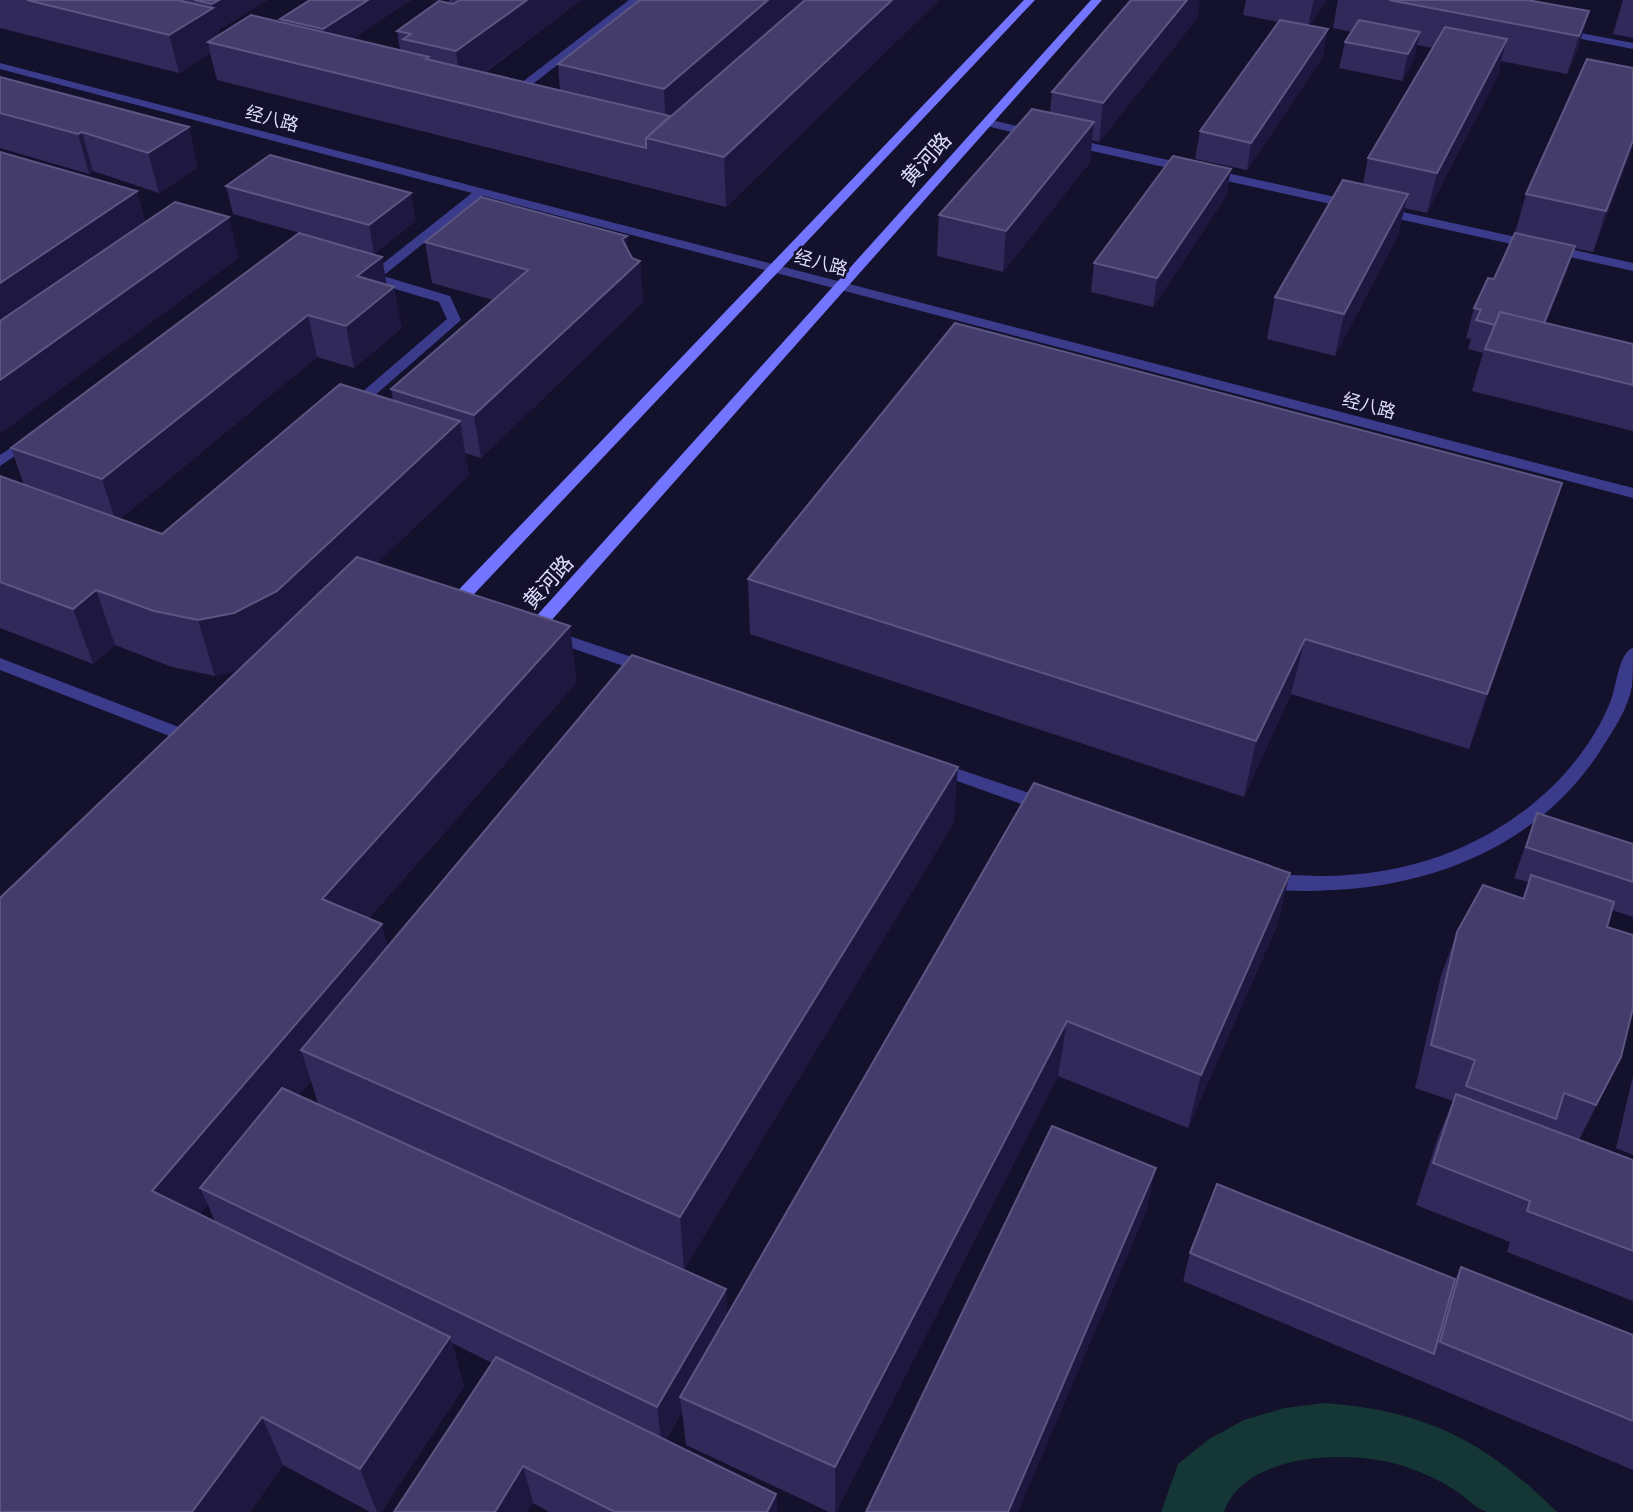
<svg xmlns="http://www.w3.org/2000/svg" width="1633" height="1512" font-family="Rubik,'Noto Sans SC',sans-serif">
  <rect width="100%" height="100%" fill="#14112c"/>
  <path fill="#143634" d="M1325 1403C1427 1411 1485 1441 1557 1512 1539 1512 1503 1512 1487 1512 1474 1508 1463 1494 1451 1488 1441 1481 1429 1476 1417 1471 1366 1448 1246 1448 1224 1512H1161L1178 1464 1209 1439 1244 1420 1284 1408Z"/>
  <g fill="none" stroke-linecap="round" stroke-linejoin="round">
    <g fill="#3b3b8c" fill-rule="evenodd">
      <polygon points="629,0 641,0 529,87 521,87 521,83"/>
      <polygon points="1560,29 1633,43 1633,49 1556,34 1556,30"/>
      <polygon points="987,119 1039,131 1041,134 1035,138 983,125 983,121"/>
      <polygon points="1069,138 1353,201 1359,205 1353,209 1065,145 1063,142"/>
      <polygon points="477,189 487,192 383,276 450,296 461,320 357,411 347,411 347,405 447,319 439,302 368,281 358,275 365,271 371,273"/>
      <polygon points="1380,207 1633,263 1633,271 1376,214 1374,211"/>
      <polygon points="32,434 39,438 37,441 0,466 0,455"/>
      <polygon points="551,630 653,664 655,668 647,674 545,639 543,635"/>
      <path d="M1633 648C1633 660 1633 674 1632 686 1628 709 1614 729 1602 748 1544 841 1439 885 1334 890 1309 891 1283 893 1259 886L1257 881 1259 876C1270 873 1313 876 1328 876 1398 874 1461 856 1518 815 1558 787 1593 746 1611 700 1616 687 1619 652 1633 648Z"/>
      <polygon points="935,761 1053,801 1056,806 1047,813 929,771 926,767"/>
    </g>
    <polygon fill="#3b3b8c" fill-rule="evenodd" points="0,658 202,736 205,740 196,746 190,744 0,670"/>
    <polygon fill="#3b3b8c" fill-rule="evenodd" points="0,63 1633,488 1633,498 0,69"/>
    <g fill="#7375ff" fill-rule="evenodd">
      <polygon points="1024,0 1035,0 457,612 445,612 443,608 445,604"/>
      <polygon points="1091,0 1102,0 534,640 522,640 520,636 522,632"/>
    </g>
  </g>
  <g fill="#31295a" fill-rule="evenodd">
    <polygon points="0,0 267,0 218,30 219,35 281,22 280,19 310,0 411,0 352,39 400,50 397,31 449,3 449,0 581,0 484,73 560,91 558,64 939,0 726,207 217,80 210,53 179,73 0,28"/>
    <polygon points="1246,0 1327,0 1309,26 1323,56 1247,170 1195,159 1200,131 1279,22 1243,15"/>
    <polygon points="1338,0 1527,0 1589,11 1578,49 1567,74 1501,61 1497,77 1427,213 1404,208 1398,235 1335,356 1267,339 1275,297 1363,184 1368,158 1433,48 1417,45 1414,59 1402,81 1339,68 1345,42 1351,32 1333,28"/>
    <polygon points="1623,0 1633,0 1633,38 1613,34"/>
    <polygon points="1198,17 1099,142 1092,140 1090,162 1003,272 937,256 939,215 1050,113 1052,92"/>
    <polygon points="0,77 198,167 159,193 93,171 89,174 0,148"/>
    <polygon points="1633,146 1593,252 1574,248 1566,274 1546,323 1633,344 1633,431 1472,391 1483,353 1468,349 1471,339 1466,338 1474,308 1494,279 1515,233 1526,194"/>
    <polygon points="1231,169 1226,196 1153,307 1091,292 1094,263"/>
    <polygon points="226,186 411,193 415,221 374,254 233,214"/>
    <path d="M299 233 387 285 402 328 354 368 317 357 120 519 162 534 393 400 391 389 493 300 432 283 425 242 628 250 632 258 640 261 643 302 481 458 465 453 469 475 377 563 577 682 369 918 388 947 954 822 684 1269 318 1104 311 1081 298 1096 727 1315 1034 783 1290 873 1276 928 1188 1128 1058 1076 836 1512H829L686 1445 682 1411 666 1440 776 1494 777 1512H549L533 1503 492 1363 452 1343 464 1387 381 1512H370L283 1465 250 1512H0L238 670 215 676 172 667 115 645 93 664 0 628V476L24 485 11 448ZM208 1205 215 1222 199 1214Z"/>
    <polygon points="1544,537 1469,749 1291,694 1244,797 750,634 748,579"/>
    <polygon points="1537,813 1633,844 1633,917 1612,910 1607,927 1621,1057 1579,1140 1633,1160 1633,1301 1507,1252 1510,1242 1416,1205 1438,1137 1453,1101 1415,1088 1441,976 1457,932 1522,898 1528,882 1514,878"/>
    <polygon points="1633,1076 1633,1155 1616,1148"/>
    <polygon points="1190,1253 1455,1279 1461,1267 1633,1335 1633,1470 1183,1281"/>
  </g>
  <g fill="#1e1840">
    <polygon points="219,0 267,0 218,30 212,4"/>
    <polygon points="368,0 411,0 328,56 323,29"/>
    <polygon points="527,0 581,0 461,89 456,51"/>
    <polygon points="768,0 823,0 666,131 664,89"/>
    <polygon points="892,0 939,0 726,207 724,157"/>
    <polygon points="1187,0 1200,0 1198,17 1099,142 1103,103"/>
    <polygon points="1314,0 1327,0 1308,28 1313,2"/>
    <polygon points="213,8 221,45 208,42 210,53 179,73 169,35"/>
    <polygon points="1589,11 1578,49 1567,74 1579,36"/>
    <polygon points="1328,29 1323,56 1247,170 1251,143"/>
    <polygon points="1420,32 1414,59 1402,81 1408,54"/>
    <polygon points="1507,39 1497,77 1427,213 1437,173"/>
    <polygon points="1094,122 1090,162 1003,272 1006,231"/>
    <polygon points="189,127 198,167 159,193 148,153"/>
    <polygon points="82,132 93,171 89,174 78,134"/>
    <polygon points="1633,140 1633,146 1593,252 1606,211"/>
    <polygon points="1231,169 1226,196 1153,307 1157,278"/>
    <polygon points="137,191 151,242 0,347 0,283"/>
    <polygon points="411,193 415,221 374,254 369,225"/>
    <polygon points="1408,194 1398,235 1335,356 1344,314"/>
    <polygon points="229,217 239,258 0,434 0,380"/>
    <polygon points="627,236 629,271 640,261 643,302 481,458 474,415 622,239"/>
    <polygon points="1575,246 1566,274 1530,364 1539,335"/>
    <polygon points="382,257 388,292 394,287 402,328 354,368 346,326 357,276"/>
    <polygon points="308,315 317,357 116,522 102,479"/>
    <polygon points="460,421 469,475 291,646 249,668 215,676 198,620"/>
    <polygon points="1562,483 1544,537 1469,749 1487,694"/>
    <polygon points="96,590 115,645 93,664 73,609"/>
    <polygon points="570,626 577,682 337,954 322,899"/>
    <polygon points="1305,639 1291,694 1244,797 1256,741"/>
    <polygon points="958,767 954,822 684,1269 680,1217"/>
    <polygon points="1290,873 1276,928 1188,1128 1201,1075"/>
    <polygon points="382,924 396,979 301,1050 311,1081 216,1195 200,1188 208,1205 175,1243 152,1191"/>
    <polygon points="1067,1021 1058,1076 836,1512 835,1512 835,1467"/>
    <polygon points="1156,1168 1147,1210 1018,1512 1008,1512"/>
    <polygon points="726,1289 728,1329 680,1397 682,1411 662,1446 657,1407"/>
    <polygon points="450,1337 464,1387 381,1512 377,1512 360,1469"/>
    <polygon points="262,1417 283,1465 250,1512 192,1512"/>
    <polygon points="523,1466 533,1503 527,1512 495,1512"/>
    <polygon points="776,1494 777,1512 767,1512"/>
  </g>
  <g fill="#443d6c" stroke="#5c5683" stroke-width="2">
    <polygon points="27,0 177,0 213,8 169,35"/>
    <polygon points="194,0 219,0 212,4"/>
    <polygon points="310,0 368,0 323,29 280,19"/>
    <polygon points="460,0 527,0 456,51 403,39 411,34 397,31 439,1 453,4"/>
    <polygon points="640,0 768,0 664,89 558,64"/>
    <polygon points="805,0 892,0 724,157 646,138"/>
    <polygon points="1131,0 1187,0 1103,103 1052,92"/>
    <polygon points="1389,0 1527,0 1589,11 1579,36"/>
    <polygon points="251,15 429,57 426,59 670,116 646,138 646,148 208,42"/>
    <polygon points="1280,20 1328,29 1251,143 1200,131"/>
    <polygon points="1359,20 1420,32 1408,54 1345,42"/>
    <polygon points="1445,27 1507,39 1437,173 1368,158"/>
    <polygon points="1587,59 1633,68 1633,140 1606,211 1526,194"/>
    <polygon points="0,77 189,127 148,153 82,132 78,134 0,113"/>
    <polygon points="1032,109 1094,122 1006,231 939,215"/>
    <polygon points="0,152 137,191 0,283"/>
    <polygon points="270,155 411,193 369,225 226,186"/>
    <polygon points="1173,156 1231,169 1157,278 1094,263"/>
    <polygon points="1343,180 1408,194 1344,314 1275,297"/>
    <polygon points="481,197 627,236 622,239 632,258 640,261 474,415 391,389 528,270 425,242"/>
    <polygon points="175,202 229,217 0,380 0,321"/>
    <polygon points="299,233 382,257 357,276 394,287 346,326 308,315 102,479 11,448"/>
    <polygon points="1515,233 1575,246 1544,323 1500,312 1495,325 1476,320 1481,310 1474,308 1488,278 1494,279"/>
    <polygon points="1500,312 1633,344 1633,385 1485,349"/>
    <polygon points="955,323 1562,483 1487,694 1305,639 1256,741 748,579"/>
    <polygon points="340,384 460,421 277,591 234,613 198,620 154,611 96,590 73,609 0,582 0,476 162,534"/>
    <polygon points="357,557 570,626 322,899 382,924 152,1191 450,1337 360,1469 262,1417 192,1512 0,1512 0,898"/>
    <polygon points="632,655 958,767 680,1217 301,1050"/>
    <polygon points="1034,783 1290,873 1201,1075 1067,1021 835,1467 680,1397"/>
    <polygon points="1537,813 1633,844 1633,882 1526,847"/>
    <polygon points="1531,875 1614,902 1607,927 1633,935 1633,1008 1621,1057 1596,1105 1564,1093 1556,1119 1466,1086 1475,1060 1431,1045 1457,932 1483,885 1524,899"/>
    <polygon points="282,1088 726,1289 657,1407 200,1188"/>
    <polygon points="1456,1094 1633,1160 1633,1251 1527,1211 1530,1201 1433,1163"/>
    <polygon points="1052,1126 1156,1168 1008,1512 866,1512"/>
    <polygon points="1217,1184 1455,1279 1434,1354 1190,1253"/>
    <polygon points="1461,1267 1633,1335 1633,1421 1440,1342"/>
    <polygon points="496,1357 776,1494 767,1512 615,1512 523,1466 495,1512 394,1512"/>
  </g>
  <g text-anchor="middle" dominant-baseline="central" stroke-width="5" stroke-linejoin="round" paint-order="stroke">
    <g font-size="18" fill="#dfdcff" stroke="#14112c">
      <text transform="translate(272 119) rotate(15)">经八路</text>
      <text transform="translate(821 263) rotate(15)">经八路</text>
      <text transform="translate(1369 406) rotate(15)">经八路</text>
    </g>
    <g font-size="21" fill="#dfdcff" stroke="#14112c">
      <text transform="translate(926 159) rotate(-48)">黄河路</text>
      <text transform="translate(548 582) rotate(-48)">黄河路</text>
    </g>
  </g>
</svg>
